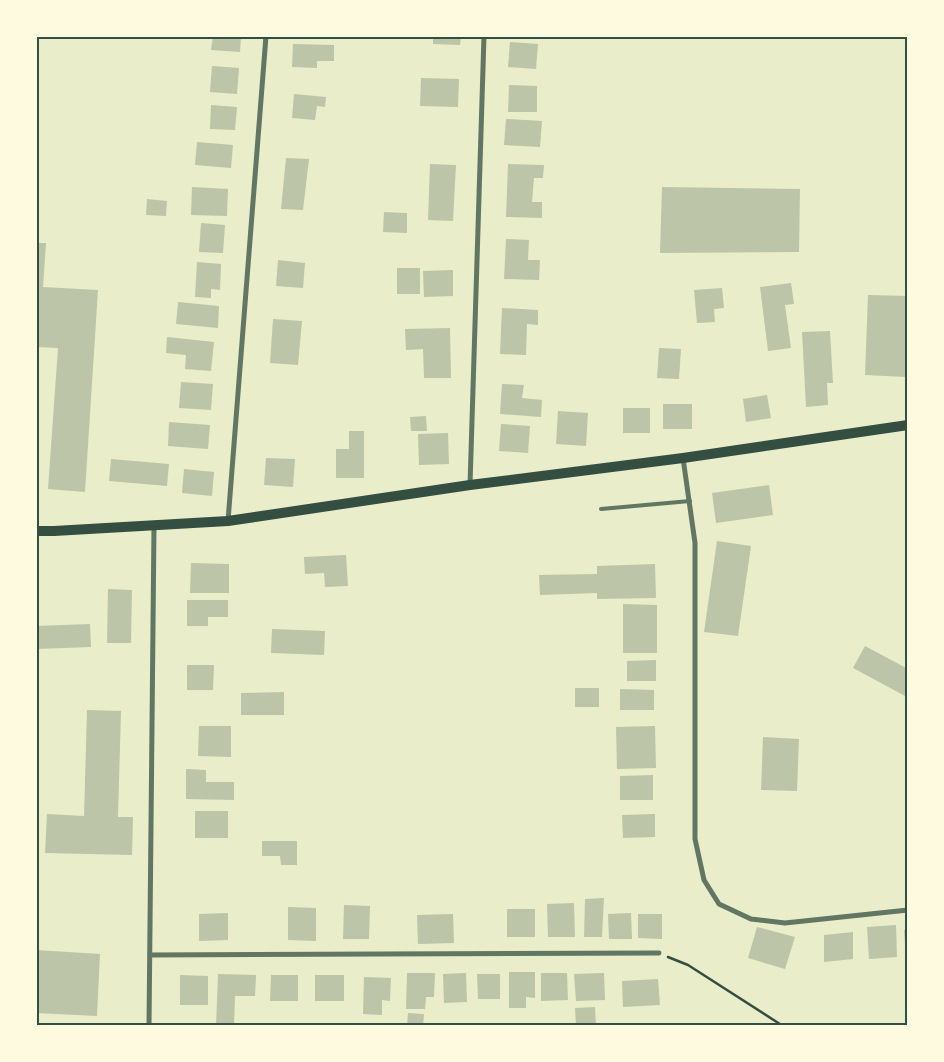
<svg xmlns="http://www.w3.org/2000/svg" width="944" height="1062" font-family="Montserrat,sans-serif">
  <rect width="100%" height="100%" fill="#e9edc9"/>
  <g fill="#bcc5a7">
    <polygon points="213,36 241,36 240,52 211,50"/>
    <polygon points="311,36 324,36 324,39 311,38"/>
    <polygon points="433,36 461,36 460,45 433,44"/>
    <polygon points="510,42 538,44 536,69 508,67"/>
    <polygon points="293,44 334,45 334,61 317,61 317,68 292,67"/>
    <polygon points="212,66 239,68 237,94 210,92"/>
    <polygon points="421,78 459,79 458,107 420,106"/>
    <polygon points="509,85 537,86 537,112 508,112"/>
    <polygon points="294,94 326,97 325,107 317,106 315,120 292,118"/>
    <polygon points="211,105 237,107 235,130 210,129"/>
    <polygon points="506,119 542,121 540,147 504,145"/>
    <polygon points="197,142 233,145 231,168 195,165"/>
    <polygon points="286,158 309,159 303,210 281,209"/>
    <polygon points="430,164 456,165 453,221 428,220"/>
    <polygon points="508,164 544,165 543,178 534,178 532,202 542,202 542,218 506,217"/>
    <polygon points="192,187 228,189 227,216 191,215"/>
    <polygon points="662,187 800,189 799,252 660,253"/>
    <polygon points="147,199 167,201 166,216 146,215"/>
    <polygon points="384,212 407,213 407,233 383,232"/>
    <polygon points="201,223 225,225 223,253 199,252"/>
    <polygon points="506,239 529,240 528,260 540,260 539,280 504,279"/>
    <polygon points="36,243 46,243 43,287 98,290 85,492 48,489 58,348 36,347"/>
    <polygon points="278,260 305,263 303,288 276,286"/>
    <polygon points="197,262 221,264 220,290 211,289 211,298 195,297"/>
    <rect x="397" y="268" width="23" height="26"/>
    <polygon points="453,270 453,296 424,297 423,271"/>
    <polygon points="791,283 794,304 785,305 791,348 768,351 760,287"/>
    <polygon points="722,288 724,308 714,309 715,322 697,323 694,290"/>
    <polygon points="868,295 908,296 906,377 865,375"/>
    <polygon points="178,302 219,306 218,328 176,324"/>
    <polygon points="502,308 538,310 538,325 527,324 526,355 500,354"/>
    <polygon points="273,319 302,321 298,365 270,363"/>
    <polygon points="450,328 451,378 424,378 423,349 406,350 405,329"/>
    <polygon points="830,331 833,383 827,383 828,405 806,407 802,332"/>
    <polygon points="167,337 214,342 211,371 185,369 186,355 166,353"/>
    <polygon points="659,348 681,349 679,379 657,378"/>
    <polygon points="181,382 213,384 211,410 179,408"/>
    <polygon points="502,384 524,385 522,398 542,400 541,417 500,414"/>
    <polygon points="767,395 771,418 746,422 743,399"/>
    <rect x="663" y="404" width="29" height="25"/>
    <rect x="623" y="408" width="27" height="25"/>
    <polygon points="558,411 588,413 586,446 556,444"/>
    <polygon points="426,416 427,431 411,431 410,417"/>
    <polygon points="169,422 210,425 208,449 168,446"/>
    <polygon points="501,424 530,426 528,453 499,451"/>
    <polygon points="349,431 364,431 364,478 336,478 336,449 349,449"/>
    <polygon points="448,433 449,464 419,465 418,434"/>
    <polygon points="266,458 295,459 293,487 264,485"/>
    <polygon points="111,459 169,464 167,486 109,481"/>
    <polygon points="184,469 214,472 212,496 182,493"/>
    <polygon points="769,485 773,515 716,523 712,493"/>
    <polygon points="717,541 751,546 738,636 704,632"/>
    <polygon points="346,555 348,586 325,587 324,573 305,574 304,557"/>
    <polygon points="191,563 229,564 229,593 190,593"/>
    <polygon points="655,564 656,598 597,599 597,593 540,595 539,575 597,574 597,566"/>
    <polygon points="108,589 132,590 131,643 107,643"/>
    <polygon points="187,600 228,600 228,617 208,617 208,626 187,626"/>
    <polygon points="623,604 657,605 657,653 623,653"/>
    <polygon points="90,624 91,647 36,649 36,626"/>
    <polygon points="272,629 325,631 324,655 271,653"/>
    <polygon points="865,646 908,669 908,695 907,697 853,668"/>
    <polygon points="656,660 656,681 627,681 627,661"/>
    <polygon points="187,665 214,665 213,690 187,690"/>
    <rect x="575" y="688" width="24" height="19"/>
    <polygon points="620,689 654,690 654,710 620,710"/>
    <polygon points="284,692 284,715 241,715 241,693"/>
    <polygon points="87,710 121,711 118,817 133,817 132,855 45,853 47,814 84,816"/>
    <polygon points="199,726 231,726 231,757 198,756"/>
    <polygon points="655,726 656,768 617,769 616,727"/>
    <polygon points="763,737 799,739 797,791 761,790"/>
    <polygon points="186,769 206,770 206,782 234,782 234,800 186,799"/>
    <polygon points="653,775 653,800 620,800 620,776"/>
    <rect x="195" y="811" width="33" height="27"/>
    <polygon points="655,814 655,837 623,838 622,815"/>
    <polygon points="262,841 297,841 297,865 281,865 280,856 262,856"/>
    <polygon points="604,898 602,937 584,937 585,899"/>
    <polygon points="574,903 575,937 548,937 547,904"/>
    <polygon points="344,905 370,906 369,939 343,939"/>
    <polygon points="288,907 316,908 316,941 288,940"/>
    <rect x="507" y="909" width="28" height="28"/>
    <polygon points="228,913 228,940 199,941 199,914"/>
    <polygon points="631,913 632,939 609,939 608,914"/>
    <polygon points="453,914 454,943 418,944 417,915"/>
    <polygon points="638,914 662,914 662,939 638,938"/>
    <polygon points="896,925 897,957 869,959 867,927"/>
    <polygon points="757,927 795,937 785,969 748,958"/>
    <polygon points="904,930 908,930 908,958 906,959"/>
    <polygon points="853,932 853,959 824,962 824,935"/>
    <polygon points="36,950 100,954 97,1016 36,1013"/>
    <polygon points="509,972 535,972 535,998 526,997 526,1008 509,1008"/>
    <polygon points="407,973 435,973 434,997 426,997 425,1009 406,1009"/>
    <polygon points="466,973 467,1002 444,1003 443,974"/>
    <polygon points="541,973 567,973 568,1000 541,1001"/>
    <polygon points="604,973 605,1000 576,1001 574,974"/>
    <polygon points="218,974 256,975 255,996 235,996 234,1026 216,1026"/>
    <polygon points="477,974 500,974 500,999 478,999"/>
    <polygon points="180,975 208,976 208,1005 180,1005"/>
    <polygon points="271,975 298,975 298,1001 270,1001"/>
    <rect x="315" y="975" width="29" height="26"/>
    <polygon points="364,977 391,978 390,1001 382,1000 382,1015 363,1014"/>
    <polygon points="658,979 660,1005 623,1007 622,981"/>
    <polygon points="595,1007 596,1026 576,1026 575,1008"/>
    <polygon points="408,1013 424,1014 423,1026 407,1026"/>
  </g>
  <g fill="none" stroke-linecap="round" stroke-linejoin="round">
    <polyline stroke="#344e41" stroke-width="2.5" points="668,957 688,965 783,1026"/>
    <polyline stroke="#617663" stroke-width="4" points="601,509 690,501"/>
    <g stroke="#617663" stroke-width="5">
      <polyline points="683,458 695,543 695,839 704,880 719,904 751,919 785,923 908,910"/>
      <polyline points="470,485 484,36"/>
      <polyline points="228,521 266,36"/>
      <polyline points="150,955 659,953"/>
      <polyline points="149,1026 154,526"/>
    </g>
    <polyline stroke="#344e41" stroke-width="10" points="36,531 54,531 228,521 470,485 683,458 908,425"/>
  </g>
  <rect width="944" height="1062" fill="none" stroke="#fefae0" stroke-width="75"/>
  <rect x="38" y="38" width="868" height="986" fill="none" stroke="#344e41" stroke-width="2"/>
</svg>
